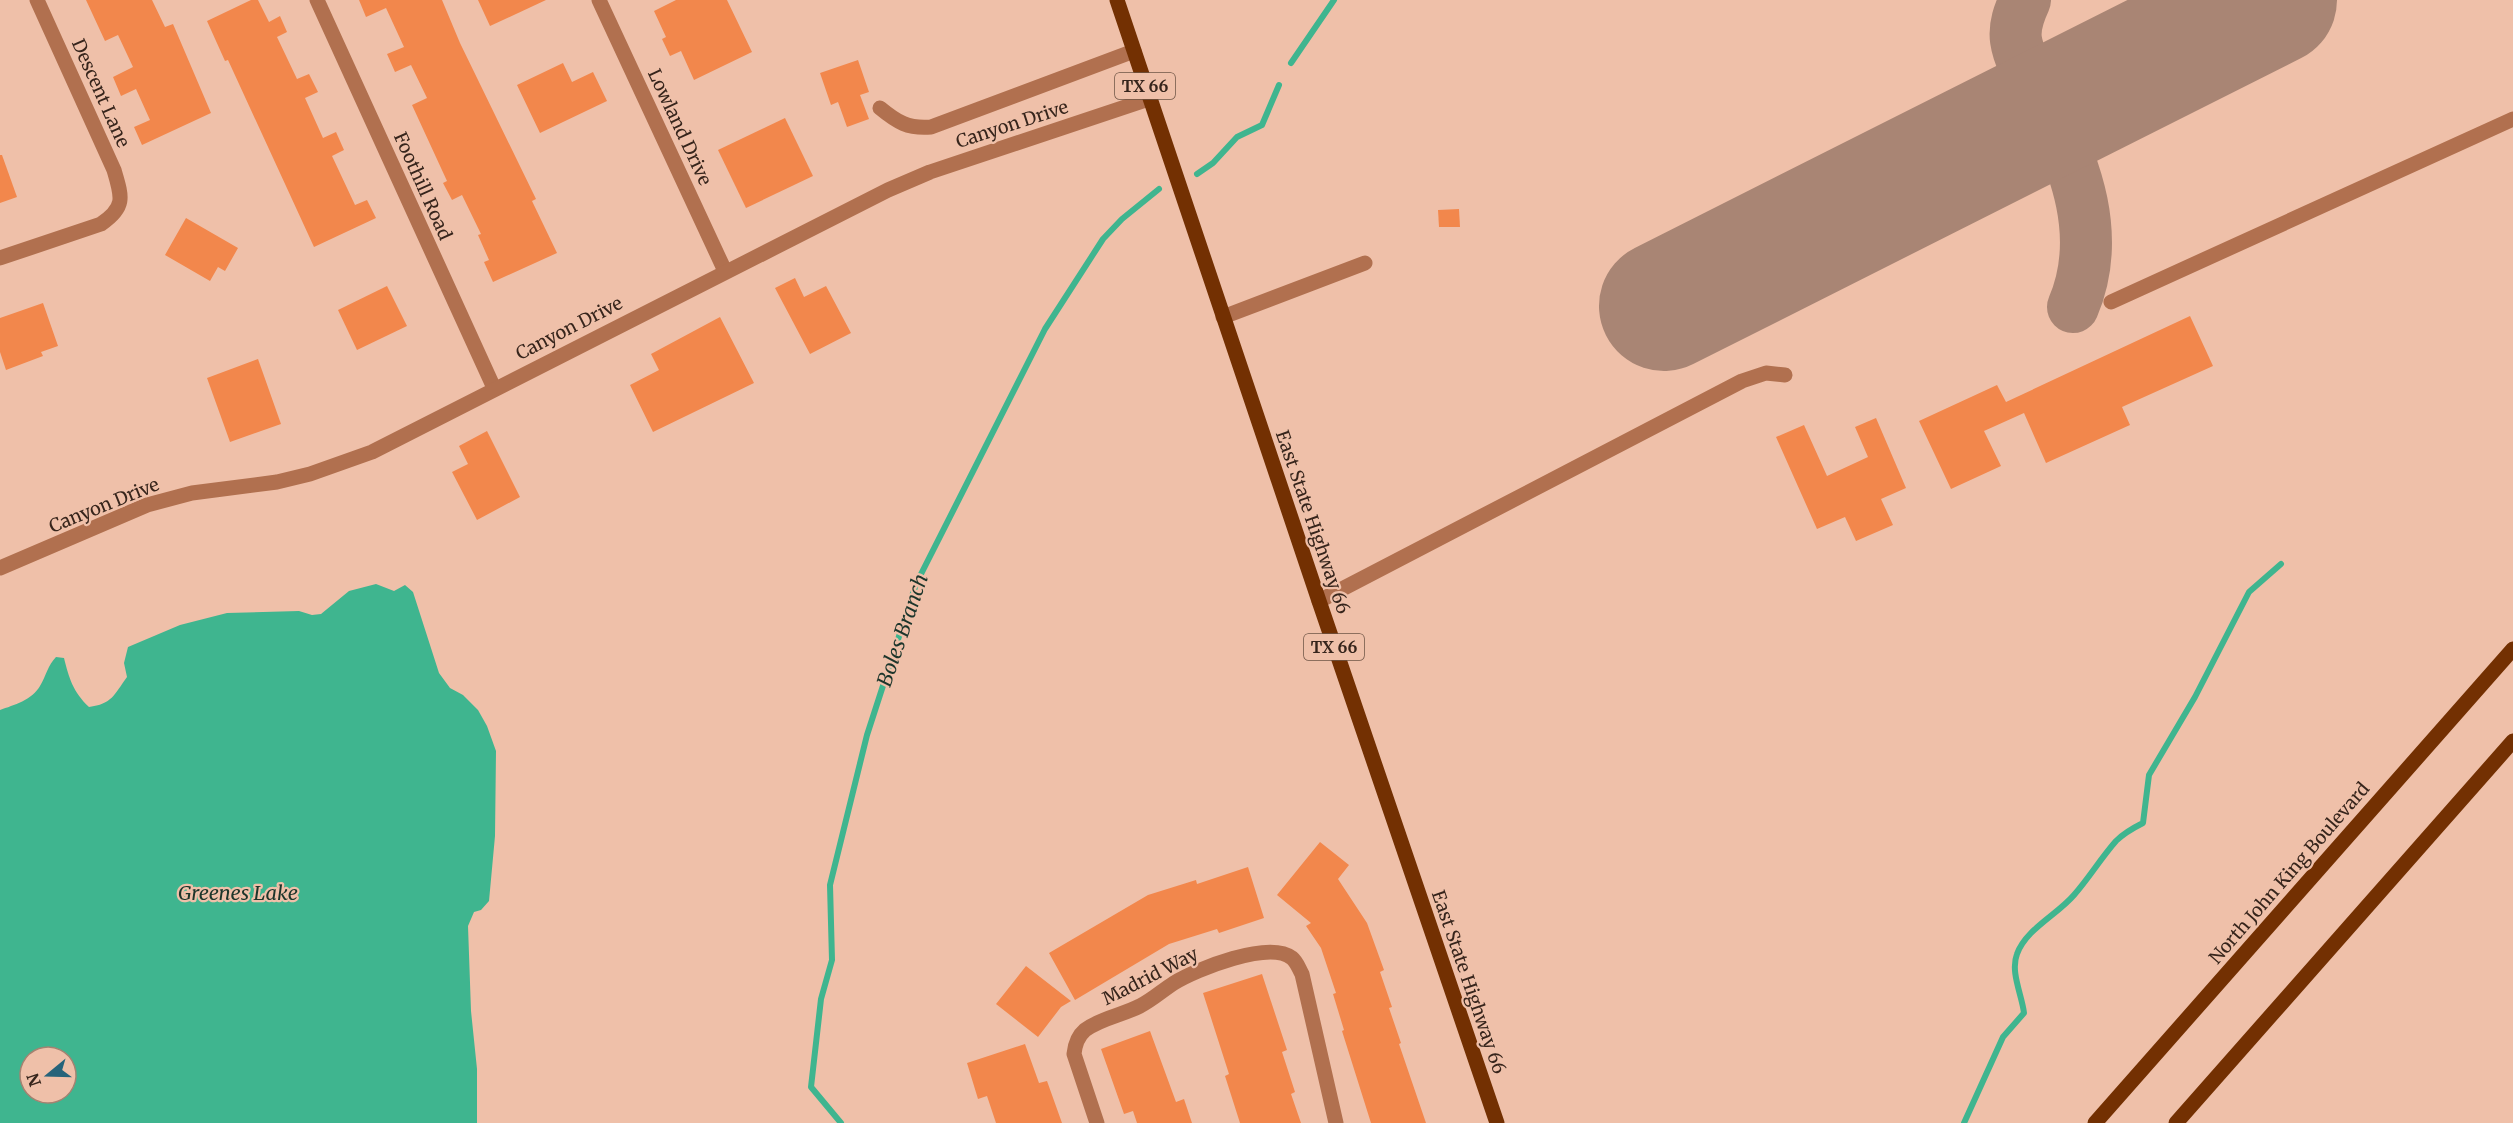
<svg xmlns="http://www.w3.org/2000/svg" width="2513" height="1123" font-family="Merriweather,serif">
  <rect width="100%" height="100%" fill="#efc0a9"/>
  <path fill="#3fb58f" fill-rule="evenodd" d="M376 584 394 591 405 585 413 592 439 673 450 688 463 695 478 710 487 726 496 751 495 836 489 901 481 910 474 912 468 926 471 1011 477 1069V1123H0V710C14 705 32 700 40 686 46 676 48 665 56 657L64 658C69 678 73 692 89 707 112 704 114 695 127 677L124 663 128 647 180 625 227 613 299 611 312 615 321 614 349 591ZM30 1057H66V1093H30Z"/>
  <g fill="none" stroke-linecap="round" stroke-linejoin="round">
    <g stroke="#3fb58f" stroke-width="6">
      <polyline points="1291,63 1334,0"/>
      <polyline points="1197,174 1213,163 1237,137 1262,125 1279,85"/>
      <polyline points="841,1123 811,1087 821,999 832,960 830,885 867,735 916,584 1045,329 1103,239 1122,219 1159,189"/>
      <path d="M1964 1123 2003 1037 2024 1013C2022 995 2010 972 2017 954 2026 929 2057 915 2074 895 2089 878 2101 858 2116 841 2124 833 2133 828 2143 823L2149 775 2195 697 2249 592 2281 564"/>
    </g>
    <g stroke="#a98574" stroke-width="52">
      <path d="M2025 0C2019 13 2014 26 2016 40 2019 61 2034 83 2044 102 2076 166 2103 237 2073 307"/>
      <polyline points="2201,0 2212,11 2220,26"/>
    </g>
    <polyline stroke="#a98574" stroke-width="130" points="1664,306 2272,0"/>
  </g>
  <g fill="#f2874c">
    <polygon points="86,0 152,0 165,27 173,24 211,113 142,145 134,127 150,120 136,89 121,96 113,77 133,67 118,35 105,41"/>
    <polygon points="251,0 258,0 269,22 280,16 287,32 277,37 297,79 309,74 318,92 305,98 323,138 336,132 344,150 332,156 355,205 367,200 376,218 314,247 228,60 225,61 207,21"/>
    <polygon points="359,0 442,0 460,43 536,199 532,201 557,253 493,282 484,262 489,260 478,235 481,234 462,195 452,200 443,183 447,181 412,105 427,98 411,65 395,72 387,54 404,47 386,8 366,17"/>
    <polygon points="478,0 546,0 490,26"/>
    <polygon points="676,0 727,0 752,52 694,80 681,51 670,56 662,39 666,37 654,11"/>
    <polygon points="858,60 869,92 860,95 869,119 847,127 838,102 831,105 820,73"/>
    <polygon points="563,63 572,82 593,72 607,101 540,133 517,85"/>
    <polygon points="785,118 813,176 746,208 718,150"/>
    <polygon points="0,155 2,155 17,197 0,203"/>
    <polygon points="1459,209 1460,227 1439,227 1438,210"/>
    <polygon points="186,218 238,248 225,271 218,267 210,281 165,255"/>
    <polygon points="795,278 804,297 826,286 851,333 810,354 775,288"/>
    <polygon points="387,286 407,326 357,350 338,310"/>
    <polygon points="43,303 58,346 41,352 43,356 6,370 0,352 0,318"/>
    <polygon points="2190,316 2213,366 2122,407 2130,425 2046,463 2024,413 1984,431 2001,466 1951,489 1919,421 1997,385 2006,402"/>
    <polygon points="720,317 754,383 653,432 630,385 659,370 651,354"/>
    <polygon points="258,359 281,424 230,442 207,378"/>
    <polygon points="1876,418 1906,488 1881,499 1893,525 1856,541 1845,517 1817,529 1776,437 1804,425 1827,476 1868,457 1855,427"/>
    <polygon points="487,431 520,497 477,520 452,472 468,464 459,446"/>
    <polygon points="1320,842 1349,865 1338,879 1367,923 1384,970 1380,972 1392,1007 1389,1008 1401,1043 1399,1044 1426,1123 1371,1123 1342,1031 1344,1030 1333,994 1336,993 1321,948 1306,926 1311,923 1277,895"/>
    <polygon points="1248,867 1264,918 1219,933 1217,929 1169,944 1075,1000 1049,953 1148,895 1196,880 1197,884"/>
    <polygon points="1026,966 1071,1001 1061,1007 1038,1037 996,1004"/>
    <polygon points="1262,974 1287,1050 1282,1052 1295,1092 1291,1094 1301,1123 1240,1123 1225,1076 1229,1074 1203,993"/>
    <polygon points="1150,1031 1176,1102 1184,1099 1192,1123 1137,1123 1133,1111 1124,1114 1101,1049"/>
    <polygon points="1025,1044 1039,1083 1047,1081 1062,1123 996,1123 987,1096 978,1099 967,1063"/>
  </g>
  <g fill="none" stroke-linecap="round" stroke-linejoin="round">
    <g stroke="#b1704f" stroke-width="15">
      <polyline points="317,0 494,388"/>
      <polyline points="599,0 725,271"/>
      <path d="M880 108C897 122 908 129 931 127L1134 51"/>
      <path d="M0 258 101 224C126 207 122 197 114 170L37 0"/>
      <polyline points="2111,302 2513,119"/>
      <polyline points="1223,317 1365,263"/>
      <polyline points="0,568 147,505 192,493 277,482 310,474 372,452 888,190 930,172 1149,99"/>
      <polyline points="1319,601 1742,381 1766,373 1785,375"/>
      <path d="M1097 1123 1074 1054C1075 1044 1078 1036 1085 1030 1101 1018 1123 1015 1140 1006 1152 1000 1163 990 1174 983 1197 969 1269 940 1292 958 1297 962 1299 969 1302 974L1336 1123"/>
    </g>
    <g stroke="#733002" stroke-width="15">
      <polyline points="1117,0 1319,601 1497,1123"/>
      <polyline points="2095,1123 2513,649"/>
      <polyline points="2176,1123 2513,741"/>
    </g>
  </g>
  <g text-anchor="middle" dominant-baseline="central" stroke-width="4.5" stroke-linejoin="round" paint-order="stroke">
    <g fill="#efc0a9" stroke="#6e5446" stroke-width="1.5">
      <rect x="1115" y="73" width="60" height="26" rx="4.5"/>
      <rect x="1304" y="634" width="60" height="26" rx="4.5"/>
    </g>
    <g font-size="16" font-weight="bold" fill="#37251c">
      <text x="1145" y="86">TX 66</text>
      <text x="1334" y="647">TX 66</text>
    </g>
    <g font-size="18" fill="#37251c" stroke="#efc0a9">
      <text transform="translate(101 93) rotate(66)">Descent Lane</text>
      <text transform="translate(1012 124) rotate(-18)">Canyon Drive</text>
      <text transform="translate(680 127) rotate(65)">Lowland Drive</text>
      <text transform="translate(423 186) rotate(66)">Foothill Road</text>
      <text transform="translate(569 328) rotate(-27)">Canyon Drive</text>
      <text transform="translate(104 505) rotate(-22)">Canyon Drive</text>
      <text transform="translate(1313 522) rotate(71)">East State Highway 66</text>
      <text transform="translate(2289 873) rotate(-49)">North John King Boulevard</text>
      <text transform="translate(1150 976) rotate(-27)">Madrid Way</text>
      <text transform="translate(1469 982) rotate(71)">East State Highway 66</text>
    </g>
    <g font-size="20" font-style="italic" fill="#1c352b" stroke="#efc0a9">
      <text transform="translate(902 630) rotate(-71)">Boles Branch</text>
      <text x="238" y="892">Greenes Lake</text>
    </g>
  </g>
  <g transform="translate(48 1075) rotate(251)"><circle r="28" fill="#efc0a9" stroke="#a58271" stroke-width="1.5"/>
  <path d="M0-4.5L10 22L0 15L-10 22Z" fill="#27637a"/>
  <text y="-9" font-size="16" font-weight="bold" text-anchor="middle" fill="#37251c">N</text>
  </g>
</svg>
